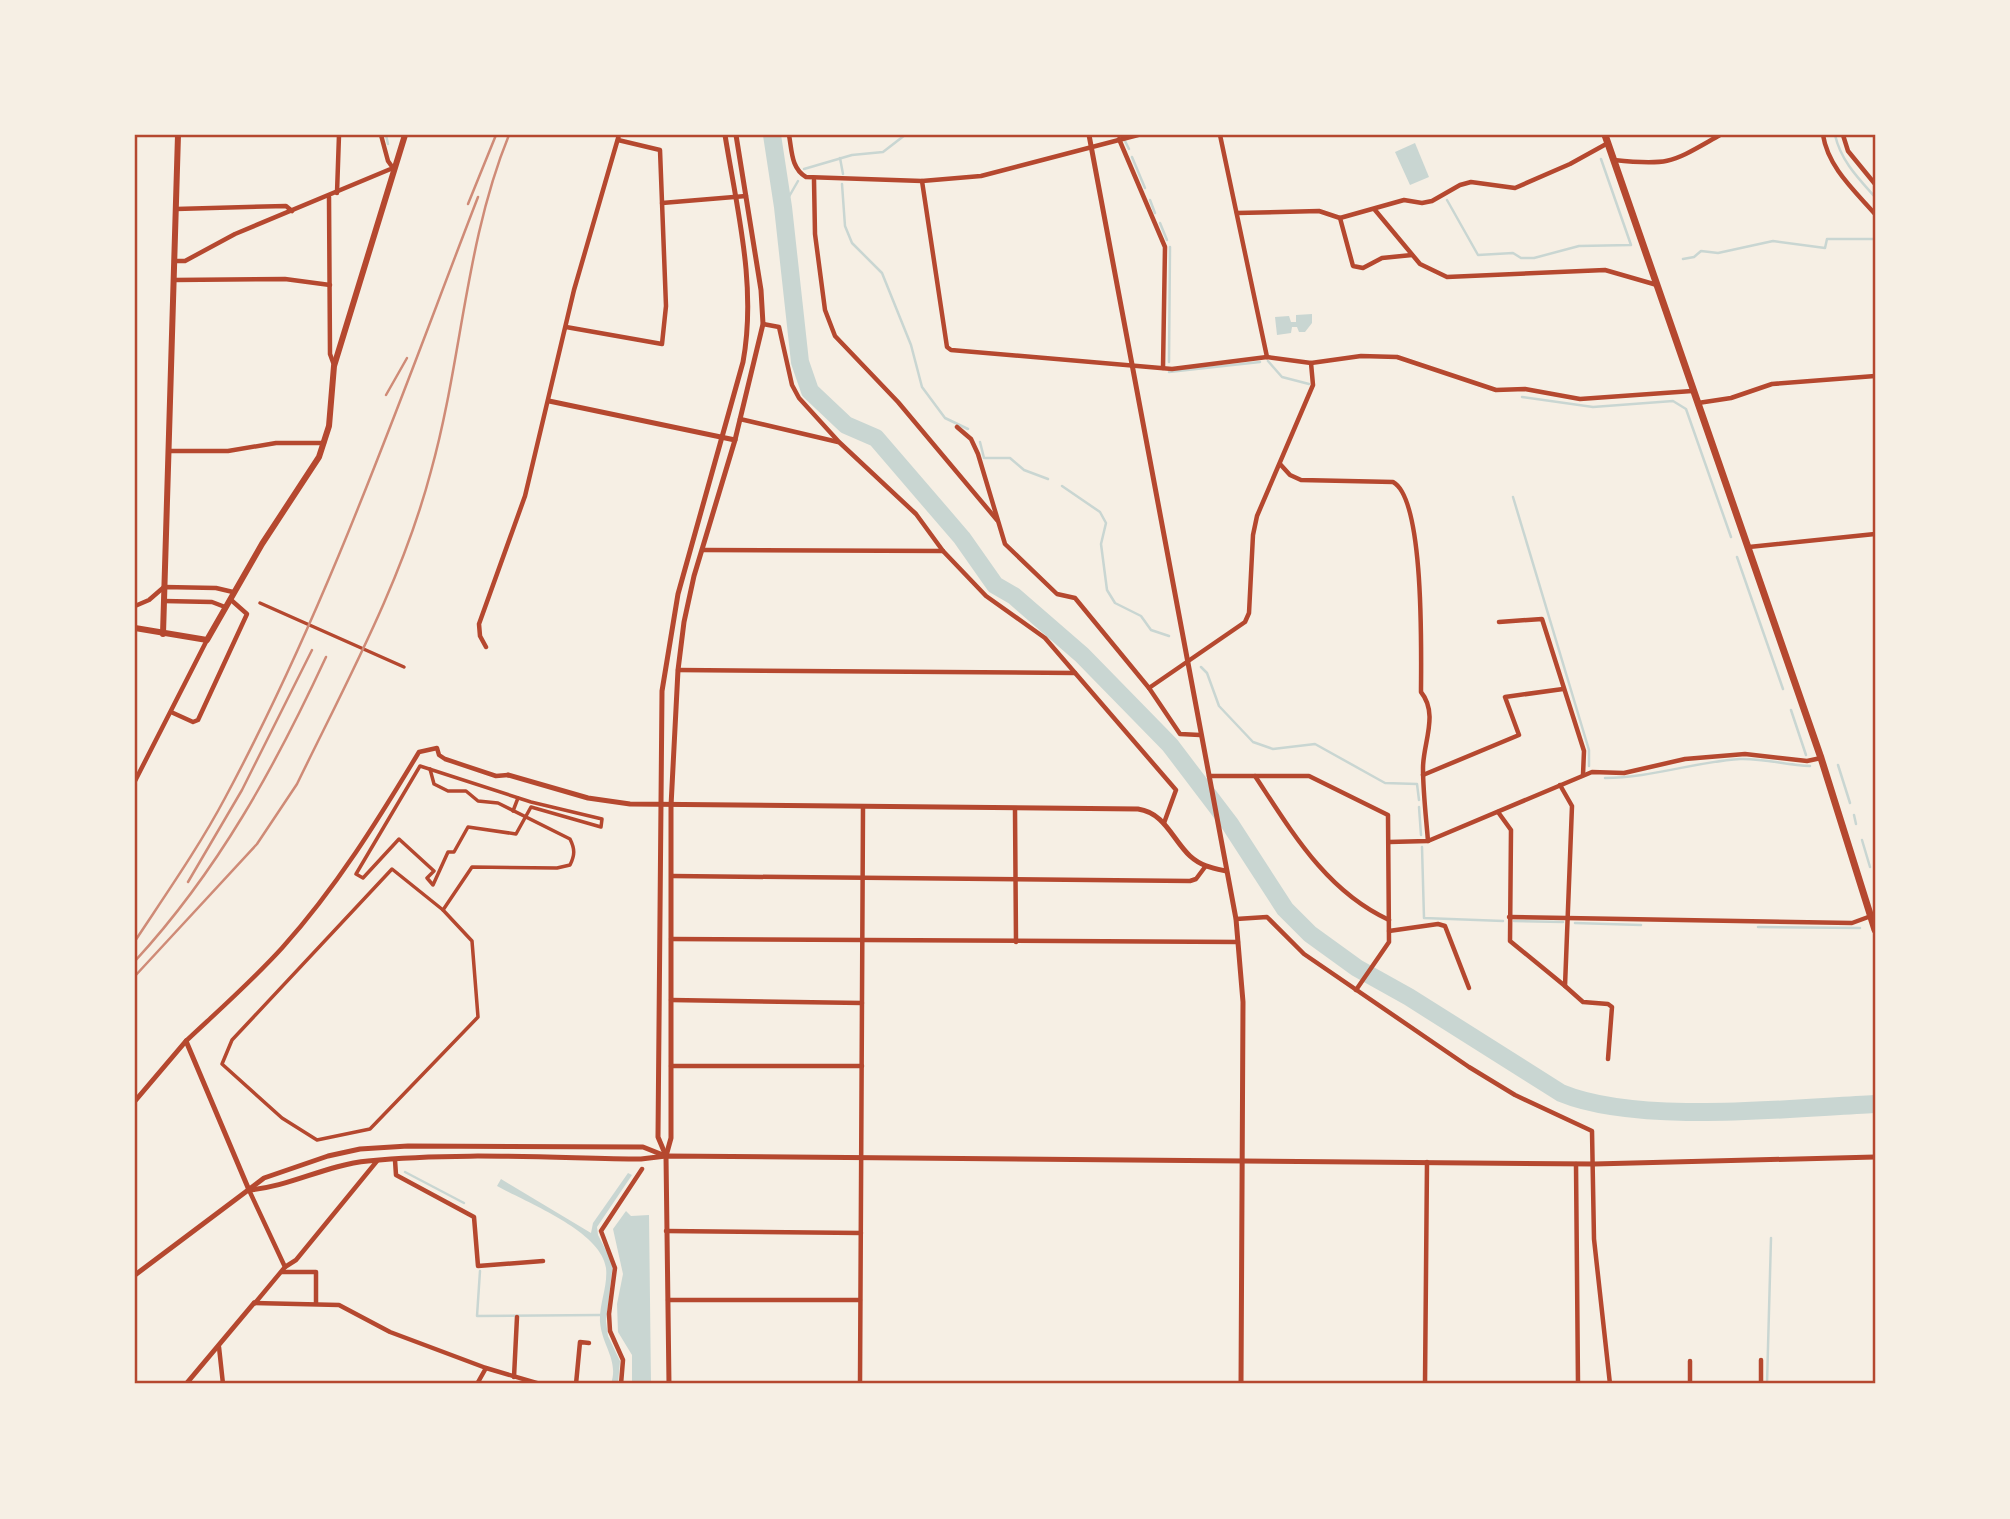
<svg xmlns="http://www.w3.org/2000/svg" width="2010" height="1519" font-family="'Archivo Narrow',sans-serif">
  <rect width="100%" height="100%" fill="#f6efe4"/>
  <g fill="#c9d6d2">
    <polygon points="1415,143 1429,177 1410,185 1395,152"/>
    <polygon points="1312,314 1312,323 1305,332 1299,332 1297,327 1292,327 1291,333 1277,335 1275,317 1289,316 1291,322 1296,322 1296,315"/>
    <path d="M628 1173 632 1175 597 1227 598 1235 613 1264 606 1321 608 1336 620 1361 618 1384H611C619 1360 602 1346 600 1322 599 1304 608 1286 606 1268 601 1231 527 1203 497 1186L501 1179 591 1233 593 1223Z"/>
    <polygon points="626,1211 631,1216 649,1215 651,1384 632,1384 632,1355 618,1332 617,1304 623,1274 613,1229"/>
  </g>
  <g fill="none" stroke-linecap="round" stroke-linejoin="round">
    <g stroke="#c9d6d2" stroke-width="2.5">
      <polyline points="386,135 388,144"/>
      <path d="M1835 135C1841 161 1858 178 1875 197"/>
      <polyline points="1125,141 1129,149"/>
      <polyline points="1132,157 1145,188"/>
      <polyline points="840,158 843,174"/>
      <polyline points="804,169 852,155 883,152 905,135"/>
      <polyline points="842,184 845,226 852,243 882,273 911,345 922,387 945,418 968,429"/>
      <polyline points="1150,200 1155,213"/>
      <polyline points="1447,200 1478,255 1513,253 1521,258 1534,258 1579,246 1631,245 1601,159"/>
      <polyline points="783,207 798,181"/>
      <polyline points="1160,223 1167,240"/>
      <polyline points="1683,259 1694,257 1701,251 1718,253 1773,241 1825,248 1827,239 1875,239"/>
      <polyline points="1268,361 1282,377 1309,384"/>
      <polyline points="1169,362 1170,247"/>
      <polyline points="1169,372 1260,362"/>
      <polyline points="1522,397 1593,407 1673,401 1686,409 1731,537"/>
      <polyline points="980,442 984,458 1010,458 1024,470 1048,479"/>
      <polyline points="1062,486 1100,512 1106,523 1101,544 1107,590 1115,603 1141,616 1151,630 1169,636"/>
      <polyline points="1513,497 1589,750 1589,766"/>
      <polyline points="1737,557 1783,689"/>
      <polyline points="1201,667 1207,673 1219,706 1253,742 1273,749 1315,744 1385,783 1417,784 1419,800"/>
      <polyline points="1791,710 1806,755"/>
      <polyline points="1838,765 1850,803"/>
      <path d="M1605 778C1650 778 1694 762 1740 759 1763 758 1786 765 1810 766"/>
      <polyline points="1419,807 1421,835"/>
      <polyline points="1854,815 1856,824"/>
      <polyline points="1862,840 1870,867"/>
      <polyline points="1422,847 1424,918 1503,921"/>
      <polyline points="1514,921 1563,922"/>
      <polyline points="1575,923 1641,925"/>
      <polyline points="1758,927 1860,928"/>
      <polyline points="405,1172 464,1203"/>
      <polyline points="480,1271 477,1316 600,1315"/>
      <polyline points="1767,1384 1771,1238"/>
    </g>
    <path stroke="#c9d6d2" stroke-width="18" d="M772 135 783 207 800 362 810 391 846 425 876 438 962 538 995 585 1014 596 1082 655 1170 745 1230 824 1285 909 1310 934 1357 968 1409 997 1561 1093C1638 1125 1790 1108 1875 1104"/>
    <g stroke="#b5482f" stroke-width="3.5">
      <polyline points="260,603 404,667"/>
      <polygon points="420,766 531,802 602,819 601,827 531,807 516,834 468,827 454,852 448,852 433,885 427,878 434,871 399,839 363,878 356,874"/>
      <path d="M430 769 434 784 448 791H466L478 801 498 803 570 839C575 849 575 855 570 865L557 868 472 867 443 910"/>
      <polyline points="513,811 518,798"/>
      <polygon points="392,869 443,910 472,941 478,1017 370,1129 317,1140 282,1118 222,1064 232,1040"/>
    </g>
    <g stroke="#b5482f" stroke-width="4.5">
      <path d="M789 135C792 151 791 168 806 177L922 181 981 176 1138 135"/>
      <polyline points="1220,135 1267,357"/>
      <path d="M1823 135C1828 167 1854 190 1875 214"/>
      <polyline points="1843,135 1848,151 1875,184"/>
      <polyline points="1119,139 1165,247 1163,368"/>
      <path d="M1614 160C1671 166 1672 162 1720 135"/>
      <polyline points="814,180 815,234 825,310 835,336 898,402 997,520"/>
      <polyline points="922,181 947,347 951,350 1172,369 1267,357 1311,363 1361,356 1397,357 1496,390 1525,389 1580,399 1692,391"/>
      <polyline points="337,193 339,135"/>
      <polyline points="329,197 330,354 334,365"/>
      <polyline points="662,203 746,196"/>
      <polyline points="176,209 286,206 292,211"/>
      <polyline points="1375,210 1420,264 1447,277 1605,270 1657,285"/>
      <polyline points="1237,213 1319,211 1340,218 1404,200 1422,203 1432,201 1460,185 1471,182 1515,188 1570,164 1608,143"/>
      <polyline points="1340,218 1353,266 1363,268 1382,258 1412,255"/>
      <polyline points="174,261 185,261 235,234 393,168 388,161 381,135"/>
      <polyline points="174,280 285,279 330,285"/>
      <polyline points="763,324 779,327 792,385 799,398 839,442 916,514 943,551 986,596 1045,638 1176,790 1164,823"/>
      <polyline points="566,327 662,344 666,306 660,150 618,140"/>
      <polyline points="1698,403 1731,398 1772,384 1875,376"/>
      <polyline points="740,419 838,442"/>
      <polyline points="957,427 971,439 978,454 1005,544 1057,594 1075,598 1149,688"/>
      <polyline points="169,451 228,451 276,443 324,443"/>
      <path d="M1280 464 1290 475 1301 480 1393 482C1425 499 1421 655 1421 692 1439 714 1423 743 1423 768 1423 792 1426 816 1428 841"/>
      <polyline points="1749,547 1875,534"/>
      <polyline points="703,550 943,551"/>
      <polyline points="164,601 212,602 225,607"/>
      <polyline points="135,606 149,600 164,587 216,588 233,592"/>
      <polyline points="1499,622 1542,619 1584,751 1583,775"/>
      <polyline points="486,647 480,636 479,624 525,496 574,290 619,135"/>
      <polyline points="678,670 1075,673"/>
      <polyline points="171,712 193,722 198,720 247,614 230,599"/>
      <polyline points="1200,735 1180,734 1149,688 1245,622 1249,613 1253,535 1257,516 1313,385 1311,363"/>
      <polyline points="1423,775 1519,735 1505,697 1563,689"/>
      <polyline points="1209,776 1309,776 1388,815 1389,942 1356,990"/>
      <path d="M1255 776C1292 832 1326 891 1389 920"/>
      <polyline points="135,781 207,640"/>
      <polyline points="1015,810 1016,942"/>
      <polyline points="1498,812 1511,830 1510,941 1565,986 1572,806 1560,785"/>
      <polyline points="1389,842 1428,841 1592,772 1624,773 1685,759 1745,754 1807,761 1821,758"/>
      <polyline points="672,876 1190,881 1196,879 1205,867"/>
      <polyline points="1509,917 1852,923 1871,916"/>
      <polyline points="1236,919 1267,917 1304,954 1469,1067 1515,1095 1592,1131 1594,1239 1610,1384"/>
      <polyline points="1389,931 1438,924 1445,926 1469,988"/>
      <polyline points="671,939 1238,942"/>
      <polyline points="1565,986 1583,1002 1608,1004 1612,1007 1608,1059"/>
      <polyline points="671,1000 862,1003"/>
      <path d="M186 1041C218 1011 252 981 282 948 336 888 378 820 419 752L437 748 439 755 445 759 496 776 508 775"/>
      <polyline points="671,1066 862,1066"/>
      <polyline points="395,1160 396,1175 474,1217 478,1266 543,1261"/>
      <polyline points="1576,1164 1578,1384"/>
      <polyline points="249,1190 285,1267 255,1303"/>
      <polyline points="666,1231 861,1233"/>
      <polyline points="285,1267 296,1260 377,1161"/>
      <polyline points="282,1272 316,1272 316,1303"/>
      <polyline points="668,1300 860,1300"/>
      <polyline points="254,1303 339,1305 390,1332 486,1368 540,1384"/>
      <polyline points="219,1347 223,1384"/>
      <polyline points="1690,1361 1690,1384"/>
      <polyline points="514,1377 517,1317"/>
      <polyline points="477,1384 486,1368"/>
      <polyline points="576,1384 580,1342 589,1343"/>
      <polyline points="621,1384 623,1360 610,1331 609,1314 615,1268 601,1231 642,1169"/>
      <polyline points="860,1384 863,807"/>
      <polyline points="1425,1384 1427,1162"/>
      <polyline points="1761,1384 1761,1360"/>
    </g>
    <g stroke="#b5482f" stroke-width="5">
      <polyline points="1089,135 1236,919 1243,1002 1241,1384"/>
      <polyline points="549,401 735,440"/>
      <path d="M508 775 588 798 630 804 1138 809C1165 813 1172 839 1190 856 1201 866 1212 868 1226 871"/>
      <polyline points="135,1101 186,1041 249,1190"/>
      <path d="M666 1156 658 1137 662 691 678 594 743 362C757 286 737 210 725 135"/>
      <path d="M249 1190C289 1187 326 1165 368 1161 455 1152 553 1158 641 1159L666 1156 1594 1164 1875 1157"/>
      <polyline points="135,1275 264,1178 328,1156 360,1149 408,1146 643,1147 663,1155"/>
      <polyline points="186,1384 254,1303"/>
      <polyline points="669,1384 666,1156 671,1138 671,806 678,670 684,622 694,576 735,440 763,324 761,290 736,135"/>
    </g>
    <g stroke="#b5482f" stroke-width="6">
      <polyline points="135,628 207,640 262,544 319,457 329,426 334,366 405,135"/>
      <polyline points="163,634 178,135"/>
    </g>
    <polyline stroke="#b5482f" stroke-width="7" points="1605,135 1821,758 1875,930"/>
    <g stroke="#cf8b77" stroke-width="2.5">
      <polyline points="468,204 496,135"/>
      <polyline points="386,395 407,358"/>
      <polyline points="188,882 242,790 312,650"/>
      <path d="M135 941C166 894 199 847 225 798 328 606 400 399 478 197"/>
      <path d="M135 961C218 871 275 767 326 657"/>
      <path d="M135 976 257 844 297 784C346 683 402 581 431 471 462 360 465 243 509 135"/>
    </g>
  </g>
  <rect width="2010" height="1519" fill="none" stroke="#f6efe4" stroke-width="273"/>
  <rect x="136" y="136" width="1738" height="1246" fill="none" stroke="#b5482f" stroke-width="2.5"/>
</svg>
